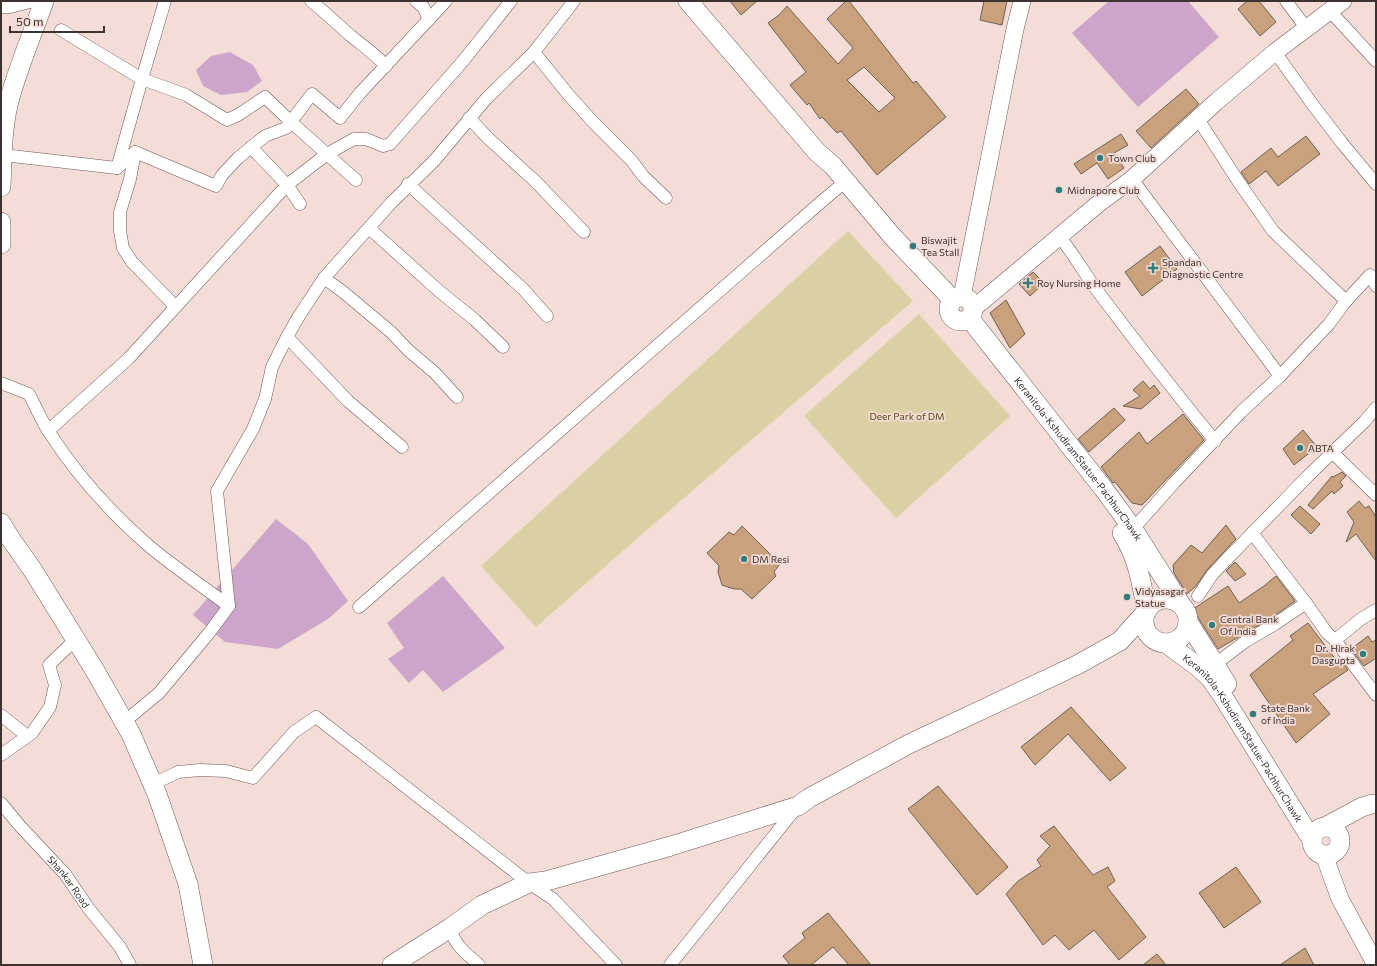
<svg xmlns="http://www.w3.org/2000/svg" width="1377" height="966" font-family="Commissioner,sans-serif">
  <rect width="100%" height="100%" fill="#f4dcd7"/>
  <g fill="#dad0a3">
    <polygon points="848,231 913,301 649,528 536,627 481,566"/>
    <polygon points="919,314 1010,416 896,518 804,416"/>
  </g>
  <g fill="#cda5ca">
    <polygon points="1109,1 1188,1 1219,37 1138,107 1072,33"/>
    <polygon points="230,52 253,65 262,81 247,92 221,95 203,86 196,70 211,56"/>
    <polygon points="276,519 308,544 348,601 328,619 278,649 225,642 193,615"/>
    <polygon points="443,576 505,648 443,692 423,670 409,683 388,659 404,648 387,623"/>
  </g>
  <g fill="#c9a27d" stroke="#6e6053" fill-rule="evenodd">
    <polygon points="730,1 757,1 741,15"/>
    <path d="M846 1H849L913 83 916 81 946 117 877 175 841 131 837 133 822 117 820 119 809 103 807 105 790 85 806 72 768 23 779 15 787 6 838 64 853 48 827 19ZM864 67 895 98 879 112 847 80Z"/>
    <polygon points="984,1 1007,1 1002,25 980,20"/>
    <polygon points="1247,1 1259,1 1276,22 1260,36 1238,9"/>
    <polygon points="1186,89 1199,104 1151,148 1136,131"/>
    <polygon points="1121,134 1128,145 1114,153 1124,168 1108,179 1097,163 1081,174 1074,164"/>
    <polygon points="1306,136 1320,154 1278,186 1266,171 1249,184 1241,172 1271,148 1278,157"/>
    <polygon points="1160,246 1177,269 1142,296 1125,272"/>
    <polygon points="1033,272 1044,283 1030,296 1019,284"/>
    <polygon points="1006,300 1025,334 1010,348 990,313"/>
    <polygon points="1143,381 1150,389 1154,385 1160,393 1141,409 1123,406 1140,396 1133,390"/>
    <polygon points="1114,408 1125,420 1089,452 1078,439"/>
    <polygon points="1183,414 1204,440 1142,505 1132,503 1115,482 1113,483 1101,467 1139,432 1147,444"/>
    <polygon points="1303,430 1317,447 1294,465 1283,449"/>
    <polygon points="1342,472 1346,476 1340,482 1343,486 1334,494 1332,491 1313,509 1308,505 1332,476 1333,477"/>
    <polygon points="1359,501 1365,508 1369,506 1376,517 1376,561 1356,534 1346,542 1354,522 1347,512"/>
    <polygon points="1300,506 1320,524 1311,534 1291,515"/>
    <polygon points="1226,525 1236,539 1207,570 1196,586 1187,594 1174,573 1173,565 1191,545 1202,553"/>
    <polygon points="742,526 780,564 774,572 776,576 752,599 741,589 734,589 722,585 718,572 719,566 707,553 729,532 734,535"/>
    <polygon points="1235,562 1246,574 1235,581 1226,571"/>
    <polygon points="1276,576 1295,601 1271,618 1218,649 1197,616 1193,612 1190,611 1228,586 1239,603 1264,586"/>
    <polygon points="1308,623 1336,660 1339,658 1348,670 1313,694 1330,714 1296,743 1250,675 1293,640 1290,636"/>
    <polygon points="1368,636 1372,642 1376,640 1376,658 1364,666 1351,649"/>
    <polygon points="1071,707 1126,768 1110,781 1068,734 1035,765 1021,747"/>
    <polygon points="938,786 1008,867 977,895 908,809"/>
    <polygon points="1054,826 1093,875 1108,867 1115,881 1107,887 1146,937 1119,960 1094,930 1069,950 1055,935 1043,945 1006,894 1018,881 1041,866 1037,860 1050,846 1040,836"/>
    <polygon points="1236,867 1261,902 1224,928 1199,893"/>
    <polygon points="828,913 871,965 849,965 833,947 811,965 790,965 783,956 805,938 802,933"/>
    <polygon points="1305,948 1314,965 1280,965"/>
    <polygon points="1157,954 1166,965 1143,965"/>
  </g>
  <g fill="none" stroke-linecap="round" stroke-linejoin="round">
    <defs>
      <g id="street">
        <path d="M311 1C325 12 337 24 351 36 363 46 375 54 386 66"/>
        <polyline points="416,1 424,8 429,20"/>
        <polyline points="1286,1 1307,29"/>
        <polyline points="1,7 10,7 34,1"/>
        <polyline points="1330,11 1376,61"/>
        <polyline points="61,30 142,79 186,95 227,120 238,115 265,97 291,122 356,180"/>
        <polyline points="534,52 567,93 593,122 632,161 643,176 666,198"/>
        <polyline points="1275,52 1313,105 1342,143 1376,184"/>
        <polyline points="469,118 488,138 536,182 584,232"/>
        <polyline points="1198,119 1238,181 1273,231 1346,301 1370,275 1376,286"/>
        <polyline points="251,147 287,185 300,204"/>
        <polyline points="135,152 130,179 120,212 120,231 123,248 132,262 175,306"/>
        <polyline points="3,155 117,168 135,152 216,186 222,175 238,158 265,136 286,128 312,94 340,118 360,93 446,1"/>
        <polyline points="117,168 142,79 165,1"/>
        <polyline points="1132,179 1280,376"/>
        <polyline points="408,184 523,289 547,316"/>
        <polyline points="369,228 439,291 475,320 503,347"/>
        <path d="M1059 236C1073 253 1083 271 1096 289 1135 341 1174 391 1215 441"/>
        <polyline points="324,278 342,291 391,332 408,350 435,373 457,397"/>
        <polyline points="287,337 348,401 402,447"/>
        <path d="M1 383 29 394C36 407 41 420 49 432 76 474 111 513 149 546 174 567 202 586 229 606"/>
        <polyline points="48,431 129,358 287,185 327,154 354,139 366,139 383,146 390,144 463,61 511,1"/>
        <polyline points="1333,453 1376,495"/>
        <polyline points="1133,529 1174,483 1241,412 1280,376 1329,324 1346,301"/>
        <polyline points="1252,533 1306,603 1327,633 1335,640 1376,695"/>
        <polyline points="1198,596 1212,575 1226,560 1309,475 1364,422 1376,408"/>
        <polyline points="359,607 821,202 846,181"/>
        <polyline points="1335,640 1361,619 1376,610"/>
        <polyline points="1214,665 1246,641 1275,624 1306,603"/>
        <polyline points="1,715 27,736"/>
        <polyline points="124,722 159,693 209,633 229,606 217,491 253,429 265,399 272,367 287,337 299,316 324,278 391,203 434,161 486,99 534,52 574,1"/>
        <polyline points="1,755 32,733 50,707 55,685 49,665 75,640"/>
        <polyline points="153,784 178,772 200,770 226,771 253,778 294,732 316,717 529,883 553,899 616,965"/>
        <path id="s1" d="M1 803 20 826 65 874 89 909 120 947 130 965"/>
        <path d="M450 928C455 946 466 953 479 965"/>
        <polyline points="670,965 797,807"/>
      </g>
      <g id="secondary">
        <polyline points="962,297 1015,29 1022,1"/>
        <polyline points="974,308 1098,204 1132,179 1216,102 1275,52 1343,1"/>
        <polyline points="1324,855 1340,899 1376,965"/>
      </g>
      <g id="primary">
        <polyline points="688,1 817,152 833,166 892,236 953,300"/>
        <path d="M1 187C2 160 2 132 8 105 17 69 32 36 44 1"/>
        <polyline points="1,222 1,244"/>
        <circle cx="961" cy="309" r="12"/>
        <path id="s2" d="M970 319 1103 488 1133 529 1180 603"/>
        <polyline points="1,523 10,538 32,569 94,669 131,734 157,794 188,884 203,965"/>
        <path d="M1122 533C1138 558 1141 582 1147 611"/>
        <circle cx="1166" cy="621" r="22"/>
        <polyline points="1188,622 1227,684"/>
        <path id="s3" d="M1166 643 1197 666 1210 678 1222 695 1312 840"/>
        <polyline points="1325,827 1362,807 1372,804"/>
        <circle cx="1326" cy="841" r="14"/>
        <polyline points="392,965 450,928 482,905 529,883 546,881 671,846 798,806 809,798 909,744 1077,665 1120,641 1145,613"/>
      </g>
    </defs>
    <use href="#street" stroke="#6e5a56" stroke-width="13"/>
    <use href="#secondary" stroke="#6e5a56" stroke-width="18"/>
    <use href="#primary" stroke="#6e5a56" stroke-width="20"/>
    <use href="#street" stroke="#fff" stroke-width="12"/>
    <use href="#secondary" stroke="#fff" stroke-width="17"/>
    <use href="#primary" stroke="#fff" stroke-width="19"/>
  </g>
  <g fill="#337c7b" stroke="#f4dcd7" stroke-width="1.5">
    <circle cx="1100" cy="158" r="4"/>
    <circle cx="1059" cy="190" r="4"/>
    <circle cx="913" cy="246" r="4"/>
    <path d="M1151 262h4v4h4v4h-4v4h-4v-4h-4v-4h4z"/>
    <path d="M1026 277h4v4h4v4h-4v4h-4v-4h-4v-4h4z"/>
    <circle cx="1300" cy="448" r="4"/>
    <circle cx="744" cy="559" r="4"/>
    <circle cx="1127" cy="597" r="4"/>
    <circle cx="1212" cy="625" r="4"/>
    <circle cx="1363" cy="654" r="4"/>
    <circle cx="1253" cy="714" r="4"/>
  </g>
  <g text-anchor="middle" dominant-baseline="central" stroke-width="3.5" stroke-linejoin="round" paint-order="stroke">
    <g font-size="10" fill="#3c3331" stroke="#f4dcd7" text-anchor="start">
      <text x="1108" y="158">Town Club</text>
      <text x="1067" y="190">Midnapore Club</text>
      <text x="921" y="240">Biswajit<tspan x="921" dy="12">Tea Stall</tspan></text>
      <text x="1162" y="262">Spandan<tspan x="1162" dy="12">Diagnostic Centre</tspan></text>
      <text x="1037" y="283">Roy Nursing Home</text>
      <text x="1308" y="448">ABTA</text>
      <text x="752" y="559">DM Resi</text>
      <text x="1135" y="591">Vidyasagar<tspan x="1135" dy="12">Statue</tspan></text>
      <text x="1220" y="619">Central Bank<tspan x="1220" dy="12">Of India</tspan></text>
      <text x="1355" y="648" text-anchor="end">Dr. Hirak<tspan x="1355" dy="12">Dasgupta</tspan></text>
      <text x="1261" y="708">State Bank<tspan x="1261" dy="12">of India</tspan></text>
    </g>
    <g font-size="10" fill="#584c0e" stroke="#f4dcd7">
      <text x="907" y="416">Deer Park of DM</text>
    </g>
    <g font-size="10" fill="#3c3331" stroke="#f4dcd7">
      <text stroke="none"><textPath href="#s2" startOffset="177">Keranitola-KshudiramStatue-PachhurChawk</textPath></text>
      <text stroke="none"><textPath href="#s3" startOffset="124">Keranitola-KshudiramStatue-PachhurChawk</textPath></text>
      <text stroke="none"><textPath href="#s1" startOffset="104">Shankar Road</textPath></text>
    </g>
  </g>
  <rect width="1377" height="966" fill="none" stroke="#3c3331" stroke-width="4"/>
  <path d="M10 26v6h94v-6" fill="none" stroke="#3c3331" stroke-width="2"/>
  <text x="16" y="26" font-size="12" fill="#3c3331" stroke="#f4dcd7" stroke-width="3" paint-order="stroke">50 m</text>
</svg>
